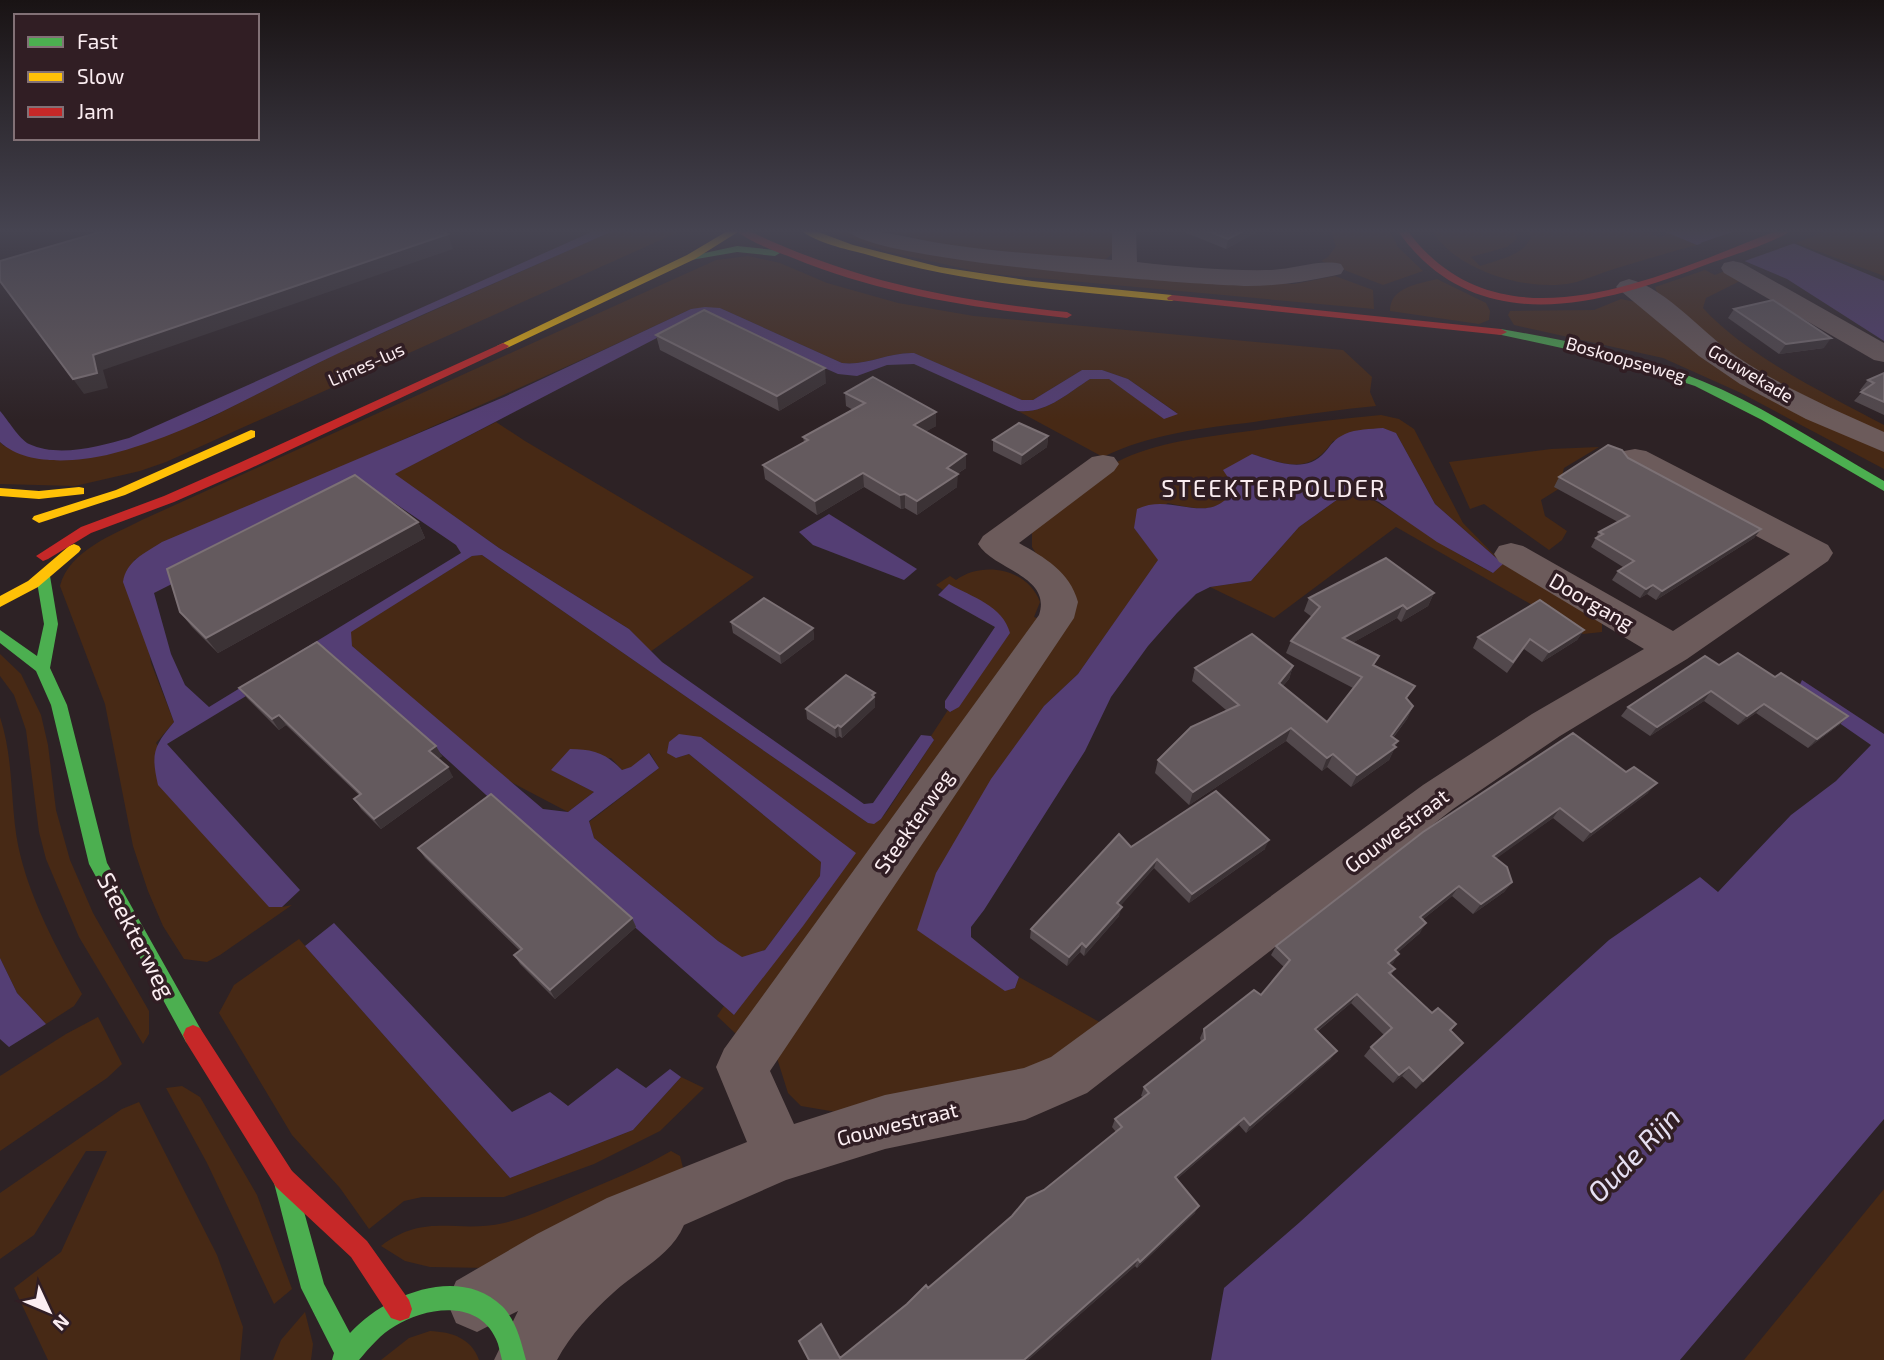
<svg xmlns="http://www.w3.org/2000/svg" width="1884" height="1360" font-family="'Exo 2',sans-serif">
  <rect width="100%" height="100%" fill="#2d2225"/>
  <g fill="#472915">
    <polygon points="615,230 683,230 166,462 140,471 75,486 0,484 0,442 4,446 107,455 204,421 338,353"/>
    <polygon points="829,230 845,230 880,243 1222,281 1294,284 1335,276 1373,290 1374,309 984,273 885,251"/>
    <polygon points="882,230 1113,230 1114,252 1106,259 1091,260 948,246"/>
    <polygon points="1330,230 1389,230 1398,247 1423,271 1383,285 1321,261 1328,257 1336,246"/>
    <path d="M1432 230 1516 231 1517 239 1507 247 1471 257 1480 266C1497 260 1526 255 1531 236L1528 230H1636L1661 237 1669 233 1697 245C1669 252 1641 261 1614 269 1600 273 1586 280 1572 283 1528 292 1455 271 1432 230Z"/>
    <polygon points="1829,230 1884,230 1879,232 1884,235 1884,276 1796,243"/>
    <path d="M748 256 780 263 827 283 898 303 974 316 1343 350 1372 377 1370 392 1376 406C1335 410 1294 416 1254 422 1203 428 1149 434 1103 457L1018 411C1046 414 1068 393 1090 379H1109L1164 418 1177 413 1128 379 1102 370H1082L1033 400H1021L914 353C888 352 867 366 842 363L720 308 691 309C507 396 319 475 134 560L151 663 174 722 156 743 282 907 292 905 220 955 207 962 184 959 163 926 148 891 133 846 105 704 60 586C69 550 115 534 144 519L716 260Z"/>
    <path d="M1729 269 1744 279 1706 298 1703 308C1745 355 1828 395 1884 425V438L1726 355 1658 295 1655 287 1705 270 1715 275Z"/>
    <path d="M1437 279 1486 303 1490 311 1489 320 1479 324 1390 311C1390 287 1418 284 1437 279Z"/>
    <polygon points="1621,299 1636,302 1884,448 1884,469 1741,393 1663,358 1514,325 1508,315 1510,311 1594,310"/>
    <path d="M1381 415 1399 419 1414 429 1463 523 1503 564 1602 622V632L1583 634 1396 527 1274 618 1210 587 1251 581 1299 527 1352 489C1402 513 1444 549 1493 573L1502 563 1435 504 1396 433 1333 441C1310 475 1286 465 1252 454 1228 504 1227 517 1168 503L1134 528 1159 560 1078 674 1044 706 917 930 1015 988 1019 977 1103 1024 1036 1067 842 1113 801 1106 788 1093 776 1055 1057 639 1038 557 1032 547V533L1108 467C1148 443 1197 438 1242 432 1289 425 1335 419 1381 415Z"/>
    <polygon points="496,422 525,441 754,577 650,652 629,629 499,548 394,474"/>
    <polygon points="1599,447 1564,468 1562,476 1568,483 1541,500 1545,516 1567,531 1562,540 1549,550 1484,504 1470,509 1449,462 1551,449"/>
    <path d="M482 555 868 823 881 819 888 810 934 740 931 736 948 710 951 712 1010 633 949 585 943 590 936 585 950 576 956 580C983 560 1028 569 1040 602L1034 617 1043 620 745 1037 735 1033 717 1016 724 1006 734 1015 855 853 701 737 676 758 689 754 821 862 820 876 765 950 742 958 718 941 594 838 589 822 659 768 650 753 631 768 622 770 611 758 552 770 594 792 568 812 503 778 352 646 350 632 472 556Z"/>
    <polygon points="0,654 21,674 41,715 48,745 56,810 70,860 93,913 149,1011 149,1034 143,1044 79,937 46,859 39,832 26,730 14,695 0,676"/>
    <path d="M0 717C14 760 10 803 18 845 29 898 56 947 82 994L74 1006 46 1024 17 993 0 958Z"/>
    <polygon points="299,939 510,1178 633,1130 681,1077 704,1088 660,1131 594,1164 504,1197 422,1197 404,1201 369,1229 340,1188 292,1135 219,1013 234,985"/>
    <polygon points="98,1017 122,1064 107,1078 0,1151 0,1076 66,1034"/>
    <polygon points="182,1086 200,1097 257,1195 292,1289 274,1304 207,1163 166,1088"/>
    <polygon points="139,1102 217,1255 243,1327 240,1360 48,1360 14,1288 61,1252 107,1151 86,1151 34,1235 0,1259 0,1193 122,1109"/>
    <path d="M671 1151 680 1156 684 1172 490 1268 430 1267 405 1261 381 1246C426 1212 456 1234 504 1223 529 1217 551 1206 574 1196 607 1182 640 1169 671 1151Z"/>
    <polygon points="1884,1189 1884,1360 1744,1360"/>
    <polygon points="305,1312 313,1344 311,1360 273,1360 281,1340"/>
    <path d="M430 1331C452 1332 471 1338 479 1360H381L409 1338Z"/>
  </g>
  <g fill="#543e74" fill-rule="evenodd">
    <path d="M596 230H615C523 271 430 310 339 353 263 389 190 435 107 455 75 462 26 466 0 442V411C8 420 19 439 29 444 59 458 100 446 129 438Z"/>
    <polygon points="1661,230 1762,230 1884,281 1884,341 1787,279 1702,243 1697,245"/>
    <path d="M705 307 720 308 842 363C867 366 888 352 914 353L1022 400H1033L1082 370H1102L1128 379 1178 414 1164 419 1109 379H1090C1068 393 1046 414 1018 411L914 364 887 365 857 376 838 374 703 314 395 474 499 548 629 629 662 662 864 804 873 803 921 735 931 736 934 740 881 819 874 824 868 823 482 555 472 556 351 632 352 646 543 809 568 812 594 792 551 770 570 749C592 749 606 753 622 770L631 767 649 753 659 768 589 821 594 838 718 941 742 957 765 950 820 876 821 862 689 754 676 758 667 753 669 742 679 734 701 737 856 853 803 926 734 1015 497 805 325 648 167 744 300 890 282 907H269L158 785C151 754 153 747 174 722L123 582C126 561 145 553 162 542L504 397 691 309ZM368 485 456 545 461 553 209 707 185 685 171 654 154 593Z"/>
    <path d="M1383 428 1396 433 1435 504 1503 564 1493 573 1437 542 1379 502 1352 489 1299 527 1251 581 1210 587 1196 594 1177 613 1148 646 1111 697 1085 751 984 910 971 927V937L1019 977 1015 988 1005 991 917 930 936 873 991 779 1044 706 1078 674 1158 560 1134 528 1137 509C1174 491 1209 530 1235 488L1223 470 1252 454C1275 461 1305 475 1325 452 1332 444 1334 439 1345 434 1356 429 1371 429 1383 428Z"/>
    <polygon points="829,514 917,569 904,580 813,545 799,532"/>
    <path d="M949 584C972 597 1003 606 1010 633L959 707 950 712 945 708V701L995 627 938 595Z"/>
    <polygon points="1802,680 1884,734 1884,1119 1680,1360 1211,1360 1224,1288 1300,1222 1609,940 1700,877 1718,892 1791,815 1836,781 1871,745 1796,693"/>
    <polygon points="334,923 512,1112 550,1092 568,1106 617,1068 646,1088 670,1069 681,1077 633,1130 510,1178 305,946"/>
    <polygon points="0,958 17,993 46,1024 9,1047 0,1039"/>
  </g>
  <polygon fill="#2d2225" points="1738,230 1764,230 1795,243 1742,262 1700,243"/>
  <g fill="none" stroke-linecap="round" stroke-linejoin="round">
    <g fill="#6c5b5b" fill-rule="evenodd">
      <path d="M847 230C885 229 915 240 952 245 1006 253 1059 255 1112 260V230H1136L1137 262C1182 267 1227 271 1272 270 1294 269 1320 259 1341 264L1344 269 1341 274 1332 276C1304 282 1276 286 1247 286 1195 285 868 261 847 230Z"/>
      <polygon points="1733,261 1742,263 1884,343 1884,362 1874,360 1724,273 1721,268 1724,263"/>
      <path d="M1629 279C1668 289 1705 336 1739 358 1784 388 1835 410 1884 432V452L1806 419 1740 384 1699 356 1616 287 1620 282Z"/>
      <path d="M1635 449 1646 451 1828 545 1833 553 1828 561 1687 659 1560 736 1453 809 1087 1093 1025 1120 885 1149 786 1180 684 1225C671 1256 638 1270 613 1293 592 1312 570 1335 557 1360H494L518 1311 477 1332 456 1323 447 1302 456 1281 537 1234 607 1198 747 1142 716 1067 724 1049 1039 615C1052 576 994 570 978 544L983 536 1092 457 1103 455 1114 457 1119 464 1114 471 1019 543C1044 557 1070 572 1078 602L1074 618 770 1071 794 1124 885 1095 1024 1068 1051 1057 1423 785 1532 714 1644 649 1499 562 1494 554 1499 546 1511 543 1523 546 1673 631 1790 554 1624 465 1619 458 1624 451Z"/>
    </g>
    <g fill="#4caf50" fill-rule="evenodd">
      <polygon points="737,246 775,250 780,253 775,256 737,252 691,260 686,257"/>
      <path d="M1501 329C1569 341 1638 354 1702 381 1766 407 1824 447 1884 481V491L1762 420 1695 386 1612 359 1497 334 1495 332Z"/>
      <polygon points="43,571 50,576 58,624 50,668 67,705 107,863 200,1028 203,1035 200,1042 193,1045 186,1042 89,864 51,705 36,671 0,643 0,630 37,656 44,624 36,576"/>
      <path d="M284 1168 292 1171 295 1179 324 1284 350 1333C384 1295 459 1264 502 1306 516 1320 521 1341 526 1360H502C500 1353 499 1345 496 1339 478 1299 426 1307 395 1326 381 1334 370 1347 359 1360H332L334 1353 301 1288 273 1179 276 1171Z"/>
    </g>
    <g fill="#ffc107" fill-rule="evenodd">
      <polygon points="729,230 741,230 695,259 507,348 497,346 687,255"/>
      <path d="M800 230H813L853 245 940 267 1032 281 1172 295 1177 298 1172 301C1069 291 965 284 865 254 845 249 817 243 800 230Z"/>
      <polygon points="251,430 255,431 255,437 125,495 39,523 32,519 34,516 116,490"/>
      <polygon points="79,487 84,488 84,494 39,499 0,496 0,488 39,491"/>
      <polygon points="74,544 79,546 81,549 79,552 38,587 0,607 0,596 28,581 69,546"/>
    </g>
    <g fill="#c62828" fill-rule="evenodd">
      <path d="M735 230H747C857 282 947 299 1067 312L1072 315 1067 318C973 308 881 294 793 258 775 251 751 243 735 230Z"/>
      <path d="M1397 230H1407C1501 358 1663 274 1779 230H1792C1774 243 1730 256 1708 264 1602 305 1476 342 1397 230Z"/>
      <polygon points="1172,295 1501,329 1507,332 1501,335 1168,300 1167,298"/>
      <polygon points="503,343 509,346 507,348 249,469 174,502 91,533 48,559 43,561 36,556 81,527 164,496 239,463"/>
      <polygon points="193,1025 200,1028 292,1171 367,1241 409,1300 412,1309 409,1318 400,1321 391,1318 351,1257 276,1187 186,1042 183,1035 186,1028"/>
    </g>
  </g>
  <g fill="#52484c">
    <polygon points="1179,230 1260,230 1226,249"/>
    <polygon points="1734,309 1824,348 1779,354 1728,318"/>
    <polygon points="656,335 826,383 779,411 660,350"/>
    <polygon points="1884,373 1884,415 1854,401 1863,391 1860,390 1868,380"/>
    <polygon points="845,393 936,426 926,431 966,468 957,474 957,487 917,515 905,508 901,509 864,487 817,515 765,479 763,465 804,442 803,437 853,410 846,406"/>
    <polygon points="1048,436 1047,447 1021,465 993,451 993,440"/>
    <polygon points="1628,458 1761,529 1754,538 1656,600 1647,594 1640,598 1612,580 1618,571 1623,567 1591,547 1599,532 1618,522 1554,487 1559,477"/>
    <polygon points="418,522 425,538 218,653 192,627 180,612"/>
    <polygon points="1434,593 1428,606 1401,622 1397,618 1352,643 1413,706 1407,719 1393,738 1398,741 1389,760 1351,787 1327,767 1322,771 1286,741 1189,805 1155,773 1158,760 1226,710 1192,681 1195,668 1293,666 1289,679 1283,686 1327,722 1353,688 1286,653 1291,641 1312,617 1304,611 1309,598"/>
    <polygon points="731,622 813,628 814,639 781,664 733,633"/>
    <polygon points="1584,630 1577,640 1542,662 1524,649 1507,673 1473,648 1478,637"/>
    <polygon points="1719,665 1775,677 1848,716 1839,725 1808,748 1756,713 1738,725 1704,701 1650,736 1621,716 1628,707"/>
    <polygon points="239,688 442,756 438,759 453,777 381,829 361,809 354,799 359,795 286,725 279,730 247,698"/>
    <polygon points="875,693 875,707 842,738 839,736 836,738 807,719 806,709"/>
    <polygon points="1648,793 1583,842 1553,818 1496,858 1512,882 1504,892 1473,914 1452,896 1422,920 1420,933 1398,952 1393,963 1390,965 1395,969 1391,975 1432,1013 1456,1024 1451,1031 1456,1051 1416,1089 1402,1076 1393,1083 1364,1056 1371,1047 1384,1035 1351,1003 1318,1031 1331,1059 1246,1133 1239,1125 1177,1179 1195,1213 1137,1268 1135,1266 1028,1360 809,1360 840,1358 928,1288 1044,1190 1116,1132 1112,1127 1115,1119 1143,1097 1141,1096 1144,1087 1201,1042 1200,1038 1204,1029 1261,995 1284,967 1271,955 1276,946 1423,832"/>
    <polygon points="1131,847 1265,849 1189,903 1154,868 1120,906 1119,916 1084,956 1080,952 1067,966 1030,938 1031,929"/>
    <polygon points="418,848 632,918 636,927 555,999 520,964 514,955 520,951 425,858"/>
  </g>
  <g fill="#3b3235">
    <polygon points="1245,230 1260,230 1226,249 1228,239"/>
    <polygon points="448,234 453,249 103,370 108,388 84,394 73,379 93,355"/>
    <polygon points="1831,338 1824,348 1779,354 1786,344"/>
    <polygon points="825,368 826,383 779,411 777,396"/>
    <polygon points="936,412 936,426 915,438 914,425"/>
    <polygon points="1048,436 1047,447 1021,465 1022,455"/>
    <polygon points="966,454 966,468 952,477 958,474 957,487 917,515 917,501 947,468"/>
    <polygon points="863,473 864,487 817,515 815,501"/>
    <polygon points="905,494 905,508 901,509 900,495"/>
    <polygon points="418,522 425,538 218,653 206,638"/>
    <polygon points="1761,529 1754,538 1656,600 1662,591"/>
    <polygon points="1653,585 1647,594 1640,598 1646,589"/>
    <polygon points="1434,593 1428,606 1401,622 1407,609"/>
    <polygon points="1403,605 1397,618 1338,651 1343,638"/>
    <polygon points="813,628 814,639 781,664 780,654"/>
    <polygon points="1584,630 1577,640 1542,662 1549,652"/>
    <polygon points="1293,666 1289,679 1274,696 1279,683"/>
    <polygon points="1711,691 1704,701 1650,736 1657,727"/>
    <polygon points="875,693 875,707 842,738 841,727"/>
    <polygon points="1764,704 1756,713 1738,725 1747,716"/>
    <polygon points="1413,706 1407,719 1384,749 1391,736"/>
    <polygon points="279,715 286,725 279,730 272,719"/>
    <polygon points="1848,716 1839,725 1808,748 1817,739"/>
    <polygon points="838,725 839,736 836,738 835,728"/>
    <polygon points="1291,728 1286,741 1189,805 1193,792"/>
    <polygon points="1398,741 1389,760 1351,787 1357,775"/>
    <polygon points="436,746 442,756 435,761 429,751"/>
    <polygon points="1333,754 1327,767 1322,771 1327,758"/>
    <polygon points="448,767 453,777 381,829 374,819"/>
    <polygon points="1657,783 1648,793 1583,842 1591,832"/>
    <polygon points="1560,808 1553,818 1486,866 1493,856"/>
    <polygon points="1269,840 1265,849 1189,903 1192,894"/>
    <polygon points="1157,859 1154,868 1115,912 1117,903"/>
    <polygon points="1512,882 1504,892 1473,914 1481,904"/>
    <polygon points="1459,886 1452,896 1413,927 1420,917"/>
    <polygon points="1122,907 1119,916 1084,956 1086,947"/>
    <polygon points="632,918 636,927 555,999 550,990"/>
    <polygon points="1426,923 1420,933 1389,960 1395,950"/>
    <polygon points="1082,943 1080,952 1067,966 1069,957"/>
    <polygon points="1399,954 1393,963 1381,972 1388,963"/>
    <polygon points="1357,994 1351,1003 1310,1037 1315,1029"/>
    <polygon points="1463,1043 1456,1051 1416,1089 1423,1081"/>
    <polygon points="1337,1051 1331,1059 1246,1133 1250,1125"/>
    <polygon points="1409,1067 1402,1076 1393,1083 1399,1075"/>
    <polygon points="1244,1118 1239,1125 1171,1184 1175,1177"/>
    <polygon points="1199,1206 1195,1213 1137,1268 1140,1262"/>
    <polygon points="1138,1259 1135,1266 1028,1360 1024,1360"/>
  </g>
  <g fill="#645a5e" stroke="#7c7175" stroke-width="2">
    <polygon points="107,230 441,230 448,234 93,355 97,373 73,379 0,281 0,261"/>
    <polygon points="1205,230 1245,230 1228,239"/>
    <polygon points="1773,300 1831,338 1786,344 1734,309"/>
    <polygon points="704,310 825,368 777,396 656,335"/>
    <polygon points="1884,373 1884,402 1861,392 1874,383 1868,380"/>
    <polygon points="873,377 936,412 914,425 966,454 947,468 958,474 917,501 905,494 900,495 863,473 815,501 763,465 808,440 803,437 865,403 845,393"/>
    <polygon points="1019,423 1048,436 1022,455 993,440"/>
    <polygon points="1608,445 1622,450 1628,458 1761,529 1662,591 1653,585 1646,589 1618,571 1634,561 1596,538 1603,534 1599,532 1629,516 1559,477"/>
    <polygon points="355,475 418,522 206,638 180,612 167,569"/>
    <polygon points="1386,558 1434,593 1407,609 1403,605 1343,638 1379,656 1373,665 1415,686 1406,698 1413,706 1391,736 1398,741 1393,745 1396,747 1357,775 1333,754 1327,758 1291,728 1193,792 1158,760 1191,727 1239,705 1195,668 1252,634 1293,666 1279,683 1327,722 1362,677 1291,641 1320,607 1309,598"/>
    <polygon points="764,598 813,628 780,654 731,622"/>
    <polygon points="1540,600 1584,630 1549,652 1530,639 1513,662 1478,637"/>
    <polygon points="317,642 436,746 429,751 448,767 374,819 354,799 361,794 279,715 272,719 239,688"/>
    <polygon points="1738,653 1775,677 1781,673 1848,716 1817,739 1764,704 1747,716 1711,691 1657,727 1628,707 1705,656 1719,665"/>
    <polygon points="846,675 875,693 872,695 874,697 841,727 838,725 835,728 806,709"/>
    <polygon points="1573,733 1626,772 1634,767 1657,783 1591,832 1560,808 1493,856 1507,867 1512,882 1481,904 1459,886 1420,917 1426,923 1395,950 1399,954 1388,963 1395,969 1389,973 1432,1013 1438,1008 1456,1024 1450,1030 1463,1043 1423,1081 1409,1067 1399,1075 1371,1047 1392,1028 1357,994 1315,1029 1337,1051 1250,1125 1244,1118 1175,1177 1199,1206 1140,1262 1138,1259 1024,1360 809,1360 799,1341 821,1324 840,1358 907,1304 926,1285 928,1288 961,1260 1012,1216 1027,1198 1044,1190 1122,1127 1115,1119 1149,1093 1144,1087 1205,1039 1204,1029 1254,990 1261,995 1290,960 1276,946 1423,832"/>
    <polygon points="1216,791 1269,840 1192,894 1157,859 1117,903 1122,907 1086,947 1082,943 1069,957 1031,929 1119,834 1131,847"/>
    <polygon points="491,794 632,918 550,990 514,955 522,949 418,848"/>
  </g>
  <linearGradient id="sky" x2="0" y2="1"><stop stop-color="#191314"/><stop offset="0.55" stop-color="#464451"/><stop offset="1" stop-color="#464451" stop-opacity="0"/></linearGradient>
  <rect width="1884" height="420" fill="url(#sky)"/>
  <g text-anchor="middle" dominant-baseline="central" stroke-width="7" stroke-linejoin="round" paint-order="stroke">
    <g font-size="18" fill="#fbedf1" stroke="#311e24">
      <text transform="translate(1626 359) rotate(16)">Boskoopseweg</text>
      <text transform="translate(366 364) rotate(-24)">Limes-lus</text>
      <text transform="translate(1751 373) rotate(31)">Gouwekade</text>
    </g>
    <g font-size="21" fill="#fbedf1" stroke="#311e24">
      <text transform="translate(1592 601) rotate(30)">Doorgang</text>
      <text transform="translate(913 821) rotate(-55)">Steekterweg</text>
      <text transform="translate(1396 830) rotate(-37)">Gouwestraat</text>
      <text transform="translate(897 1123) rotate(-14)">Gouwestraat</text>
    </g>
    <g font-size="24" letter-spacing="2" fill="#fbedf1" stroke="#311e24">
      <text x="1274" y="487">STEEKTERPOLDER</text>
    </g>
    <g font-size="24" fill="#fbedf1" stroke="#311e24">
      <text transform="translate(137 935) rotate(62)">Steekterweg</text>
    </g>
    <g font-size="28" font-style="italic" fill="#e5dff2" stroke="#311e24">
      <text transform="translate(1633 1154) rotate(-46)">Oude Rijn</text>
    </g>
  </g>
  <rect x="14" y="14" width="245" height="126" fill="#311e24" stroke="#827176" stroke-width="2"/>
  <rect x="28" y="37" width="35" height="10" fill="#4caf50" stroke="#827176" stroke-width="2"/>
  <text x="77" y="49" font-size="21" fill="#fbedf1">Fast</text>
  <rect x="28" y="72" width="35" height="10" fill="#ffc107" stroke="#827176" stroke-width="2"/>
  <text x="77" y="84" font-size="21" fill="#fbedf1">Slow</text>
  <rect x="28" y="107" width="35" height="10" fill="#c62828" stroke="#827176" stroke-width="2"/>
  <text x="77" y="119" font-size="21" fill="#fbedf1">Jam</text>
  <g transform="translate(49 1311) rotate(134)" stroke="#311e24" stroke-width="5" paint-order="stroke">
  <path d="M0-5L12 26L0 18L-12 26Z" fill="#fbedf1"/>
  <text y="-10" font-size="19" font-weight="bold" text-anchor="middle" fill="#fbedf1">N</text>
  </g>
</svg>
